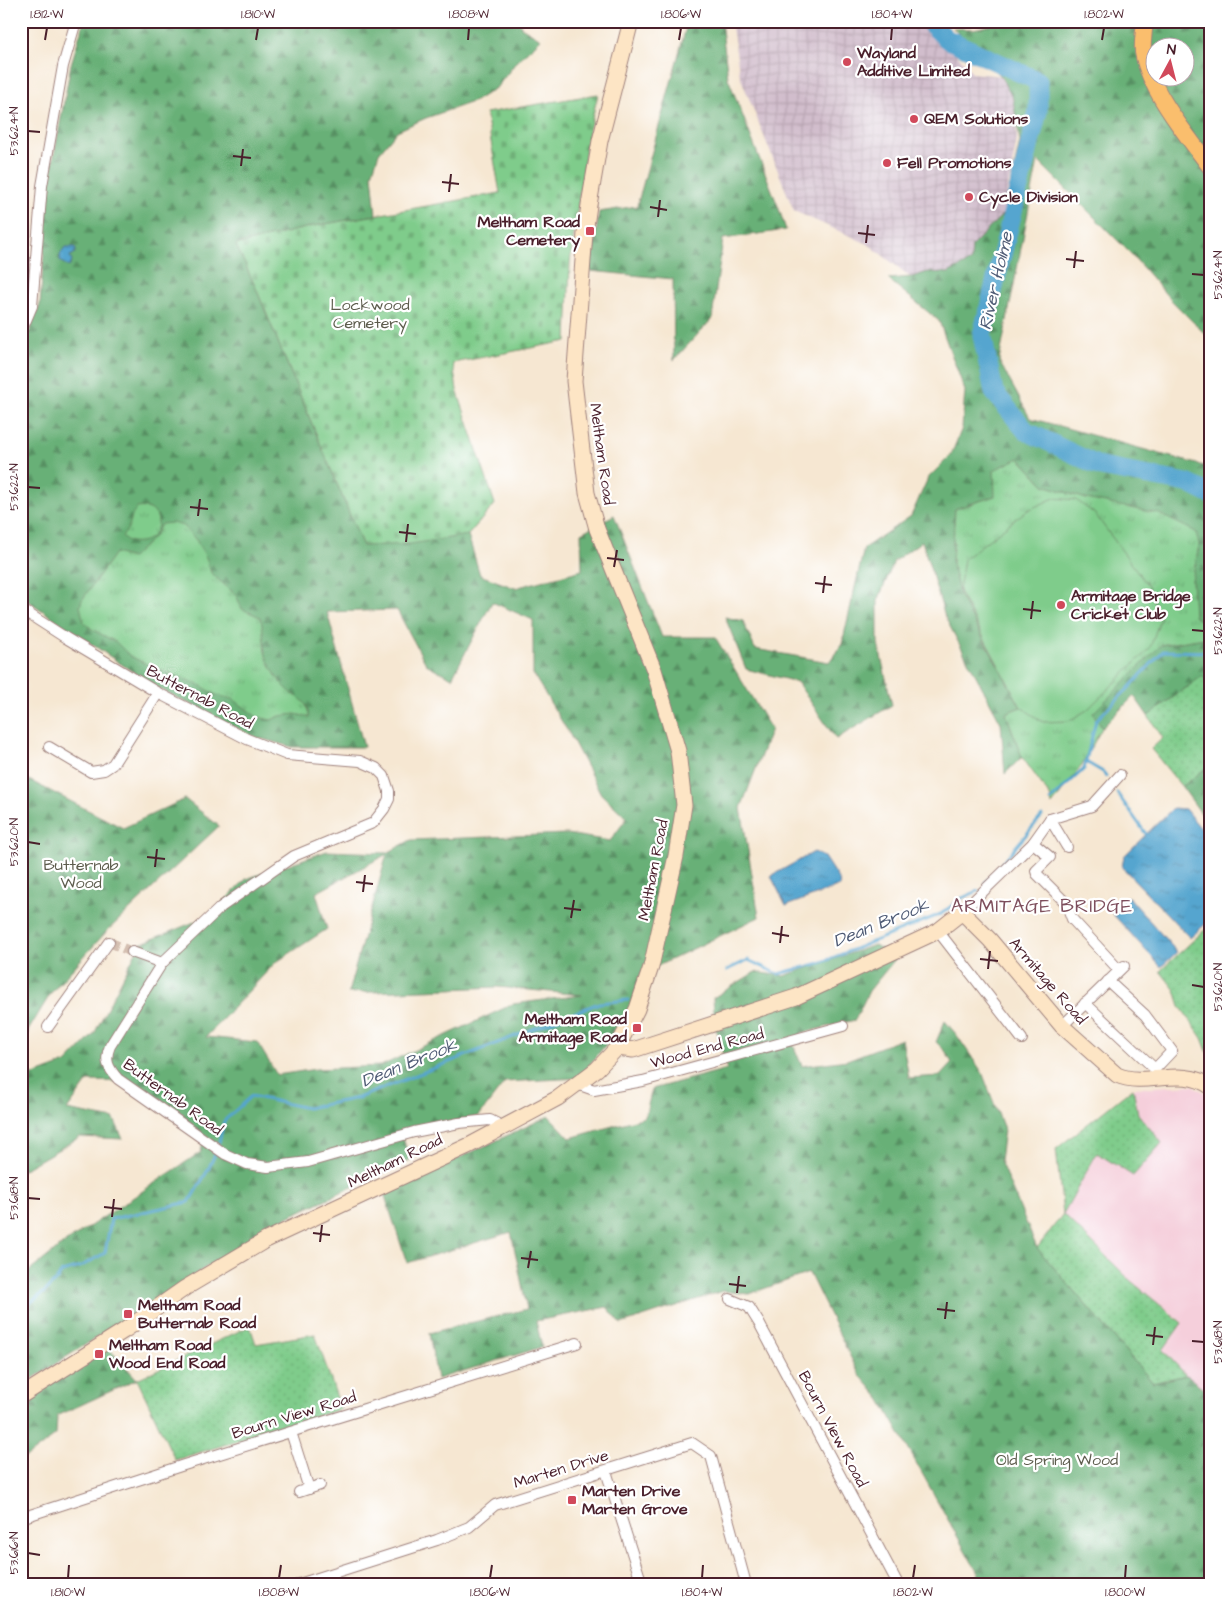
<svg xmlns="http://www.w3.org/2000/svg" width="1232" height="1605" font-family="'Architects Daughter',sans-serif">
  <defs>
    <pattern id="industrial-grid" width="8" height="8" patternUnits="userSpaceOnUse" patternTransform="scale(1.25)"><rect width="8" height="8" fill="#d1bdcc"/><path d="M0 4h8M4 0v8" fill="none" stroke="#b5a2af"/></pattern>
    <pattern id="grass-dots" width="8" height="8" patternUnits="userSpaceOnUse" patternTransform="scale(1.25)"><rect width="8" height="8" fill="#7fcc8b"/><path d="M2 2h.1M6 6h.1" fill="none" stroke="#6faf78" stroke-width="1.8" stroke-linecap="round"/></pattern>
    <pattern id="forest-firs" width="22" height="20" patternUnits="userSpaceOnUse" patternTransform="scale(1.25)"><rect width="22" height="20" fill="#67b077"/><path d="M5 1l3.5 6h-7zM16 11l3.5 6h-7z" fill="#578f62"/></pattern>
    <pattern id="cemetery-stones" width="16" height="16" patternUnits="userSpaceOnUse" patternTransform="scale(1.25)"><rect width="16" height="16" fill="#7fcc8b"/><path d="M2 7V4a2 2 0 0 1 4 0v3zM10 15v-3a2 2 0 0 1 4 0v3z" fill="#6faf78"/></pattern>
    <pattern id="park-tufts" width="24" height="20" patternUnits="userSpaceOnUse" patternTransform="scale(1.25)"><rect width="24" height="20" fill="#7fcc8b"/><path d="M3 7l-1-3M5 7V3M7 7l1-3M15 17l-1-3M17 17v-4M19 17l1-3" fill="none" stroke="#6faf78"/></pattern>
    <pattern id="water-ripples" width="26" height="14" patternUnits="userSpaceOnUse" patternTransform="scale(1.25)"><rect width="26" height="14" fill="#55a5cf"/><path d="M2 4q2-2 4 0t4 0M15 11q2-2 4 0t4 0" fill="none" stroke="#4886a8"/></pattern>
  </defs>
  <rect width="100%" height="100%" fill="#fff"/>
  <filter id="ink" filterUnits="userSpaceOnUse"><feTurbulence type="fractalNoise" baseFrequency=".02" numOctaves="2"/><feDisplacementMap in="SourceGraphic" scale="10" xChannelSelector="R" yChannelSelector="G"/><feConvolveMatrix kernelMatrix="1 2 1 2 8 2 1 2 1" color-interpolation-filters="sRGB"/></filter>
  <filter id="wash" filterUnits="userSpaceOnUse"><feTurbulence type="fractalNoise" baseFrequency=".0096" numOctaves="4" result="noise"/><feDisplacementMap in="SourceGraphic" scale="20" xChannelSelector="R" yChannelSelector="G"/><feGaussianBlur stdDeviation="1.12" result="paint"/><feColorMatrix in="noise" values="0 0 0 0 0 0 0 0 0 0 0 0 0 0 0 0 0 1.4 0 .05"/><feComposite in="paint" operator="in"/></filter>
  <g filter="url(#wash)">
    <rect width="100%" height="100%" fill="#f6e7d2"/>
    <polygon fill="#f5cfdb" points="1193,1085 1211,1097 1211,1394 1186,1375 1163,1350 1182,1322 1131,1281 1063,1214 1097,1153 1138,1114 1133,1088"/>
    <polygon fill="url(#industrial-grid)" points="731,21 924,21 947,42 972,73 1013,77 1017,139 1003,214 953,313 908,275 868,244 794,211 740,76"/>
    <g fill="url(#grass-dots)" stroke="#64765b">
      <polygon points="1202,676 1211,684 1211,702 1204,710 1211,718 1211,764 1182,787 1151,749 1163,738 1148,716"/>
      <polygon points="1211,924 1211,1061 1202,1038 1180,1006 1175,990 1160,971"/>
      <polygon points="1133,1088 1138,1114 1162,1143 1133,1176 1097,1153 1063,1214 1131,1281 1182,1323 1163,1350 1186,1375 1153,1383 1037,1248 1063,1214 1056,1149"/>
      <polygon points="250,1326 256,1344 315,1334 341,1409 175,1460 137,1379"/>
    </g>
    <g fill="url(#forest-firs)" stroke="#586851" fill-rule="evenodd">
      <path d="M84 21H520L521 27 541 39 517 61 497 87 475 101 426 118 397 131 379 153 372 174 376 215 314 226 236 245 256 288 300 395 363 546 495 504 468 535 480 575 515 588 582 570 581 533 614 515 662 637H715L771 729 741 808 759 917 641 974 628 1017 579 1078 505 1082 479 1116 401 1132 410 1160 275 1223 21 1386V1278L62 1245 201 1152 204 1135 164 1102 131 1082 88 1081 67 1110 114 1119 123 1139 80 1137 21 1171V776L123 828 185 799 219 826 106 932 51 993 28 1031 23 1079 66 1063 94 1034 140 944 209 916 246 879 327 851 387 853 411 840 567 834 610 841 627 818 601 794 570 735 533 674V620L492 602 452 678 426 664 397 610 327 612 364 747H292L255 737 152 685 21 596V350L40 305 49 183 71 64ZM387 854 348 993 498 987 582 995 513 1004 381 1066 316 1069 277 1075 257 1042 206 1037 275 963 327 929 316 893Z"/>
      <polygon points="680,21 721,21 728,78 778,206 786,230 723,239 712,319 674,360 673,279 590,271 599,212 637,206 687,24"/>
      <path d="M1011 21H1211V340L1170 299 1132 255 1038 161 999 361 1030 418 1204 466 1211 471V630L1194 616 1192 580 1199 545 1086 499 1044 485 1019 458 995 496 955 509 952 564 960 596 1021 707 1006 713 1022 757 1005 774 1001 723 945 617 922 541 894 561 878 601V643L892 705 836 739 797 682 746 669 725 617 743 621 755 649 829 662 842 644 864 548 911 516 928 478 951 455 962 428 965 391 939 321 888 279 912 277 928 272 948 273 971 261 972 246 1004 213 1020 142 1013 99 1000 75 953 28 973 29ZM1154 48H1184V78H1154Z"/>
      <polygon points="1211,637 1211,684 1202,676 1148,716 1134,696 1102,728 1093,713 1161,645"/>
      <polygon points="1211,764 1211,827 1182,787"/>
      <polygon points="875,945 896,958 869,991 855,1020 802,1033 792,1042 802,1066 847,1060 902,1039 909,1078 940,1076 952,1063 946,1052 936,1042 945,1021 956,1034 982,1072 1004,1129 1000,1161 1037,1248 1153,1383 1186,1375 1211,1394 1211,1584 984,1584 881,1400 859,1374 809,1273 749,1294 723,1291 621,1324 607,1307 536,1321 542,1347 437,1379 429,1333 527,1309 511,1232 407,1263 384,1193 549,1116 570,1138 645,1117 652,1089 727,1069 715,1026 713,998 755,972 784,976"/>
      <polygon points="108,1348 137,1379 57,1416 56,1435 28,1456 21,1459 21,1402"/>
    </g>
    <polygon fill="url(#cemetery-stones)" stroke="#64765b" points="598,94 587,139 570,263 567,341 453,363 457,390 495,504 468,535 410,544 363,546 300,395 256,288 236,245 314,226 500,193 486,113"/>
    <g fill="url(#park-tufts)" stroke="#64765b">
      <polygon points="1019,458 1044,485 1086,499 1159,514 1196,532 1199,545 1192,580 1194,616 1211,630 1211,637 1161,645 1093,713 1102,728 1080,768 1052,805 1050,796 1022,757 1006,713 1021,707 960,596 952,564 955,509 995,496 994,470"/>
      <path d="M137 508C165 503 164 539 140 542 133 543 127 542 122 536 132 528 129 516 137 508Z"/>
      <path d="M172 523 184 526 196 540 206 557 211 573 236 595 242 609 260 617C264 629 263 640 265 652 267 662 278 681 286 688 299 701 306 696 309 717L295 714 280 716 271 720 257 717 233 699 216 695 200 685 153 667 130 656 116 642 95 631 84 623 80 606 82 600 115 553 132 558C143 546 155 540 161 524Z"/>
    </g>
    <polygon fill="#7fcc8b" stroke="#64765b" points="1054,498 1076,500 1095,514 1148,586 1160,619 1150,648 1087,710 1069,721 1043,722 1021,707 959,591 964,559 1026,511"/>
    <g fill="url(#water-ripples)" stroke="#50627d">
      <polygon points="65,247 75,247 76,251 74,254 70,256 72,262 69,267 60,261 60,255"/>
      <polygon points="1173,808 1185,809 1211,841 1211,919 1190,938 1122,867 1124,856"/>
      <polygon points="814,852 824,857 839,880 840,886 786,906 771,876"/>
      <polygon points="1128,896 1177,952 1161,967 1111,912"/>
    </g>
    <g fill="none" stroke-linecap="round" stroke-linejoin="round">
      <g stroke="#55a5cf" stroke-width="3">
        <polyline points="1086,762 1103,772 1106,776"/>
        <polyline points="1117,793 1146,834"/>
        <polyline points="1051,800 1084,769 1096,720 1127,690 1163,651 1211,652"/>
        <polyline points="985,883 1042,816"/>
        <polyline points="727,970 748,960 778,974 820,963 941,914 962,898 978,891"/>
        <polyline points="219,1142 224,1121 251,1096 307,1108 358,1098 599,1003 628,1000"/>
        <path d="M21 1308C37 1299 52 1288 62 1272L80 1267 105 1253 111 1219 189 1202 208 1170 215 1154"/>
      </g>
      <polyline stroke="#55a5cf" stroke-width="19" points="928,21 947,39 1038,81 1038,111 982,335 994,392 1026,431 1101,467 1187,483 1211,495"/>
    </g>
  </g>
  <g filter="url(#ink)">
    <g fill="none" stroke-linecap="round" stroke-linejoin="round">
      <polyline stroke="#d4bfb1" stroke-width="10" stroke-dasharray="10 5" stroke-linecap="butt" points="109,942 132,952"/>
      <defs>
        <g id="minor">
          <polyline points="21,332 32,306 42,186 63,66 76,21"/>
          <path d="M21 609 66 638 158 693 247 739 287 755 360 761 376 768 384 776 389 791V799L384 809 373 823 294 856 221 907 162 963 110 1046C104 1060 108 1068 118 1079L225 1154 247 1164 268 1167 308 1162 414 1132 459 1123 490 1120 504 1127"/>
          <polyline points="49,747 91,772 104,770 113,764 158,693"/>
          <polyline points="1050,819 1067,847"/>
          <polyline points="1033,843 1050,857 1036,871 1037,874 1066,903 1072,919 1119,970"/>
          <polyline points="962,912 1033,843 1050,819 1092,806 1120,775"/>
          <polyline points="938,931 1022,1039"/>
          <polyline points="132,952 162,963"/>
          <polyline points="1108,981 1145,1015 1172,1051 1155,1069"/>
          <polyline points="1085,1003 1155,1069 1154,1074"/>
          <polyline points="1062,1026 1124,966"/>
          <polyline points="48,1027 109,942"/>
          <polyline points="577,1084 594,1090 643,1081 843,1026"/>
          <polyline points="730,1299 749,1307 759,1323 898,1584"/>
          <polyline points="291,1432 309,1489"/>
          <polyline points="606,1471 642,1584"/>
          <polyline points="299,1492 320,1485"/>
          <polyline points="21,1518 184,1465 577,1343"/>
          <polyline points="299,1584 437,1540 469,1527 495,1505 692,1443 711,1456 746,1584"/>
        </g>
        <g id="secondary">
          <path d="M617 1048 633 1050 796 997 938 931 962 912 990 940 1062 1026 1117 1075C1147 1088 1182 1065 1211 1087"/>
          <polyline points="21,1396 125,1330 185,1288 266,1240 470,1145 558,1098 597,1069 617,1048 637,1009 651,967 676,856 684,805 678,751 654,670 597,529 587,493 574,381 585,233 589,205 600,141 631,21"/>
        </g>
        <path id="primary" d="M1145 21C1144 31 1142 43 1143 52 1150 92 1187 135 1211 168"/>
      </defs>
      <use href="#minor" stroke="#a0837e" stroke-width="12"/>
      <use href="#secondary" stroke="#a0837e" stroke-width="17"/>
      <use href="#primary" stroke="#a0837e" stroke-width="18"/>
      <use href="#minor" stroke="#fff" stroke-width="10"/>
      <use href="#secondary" stroke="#fde5c5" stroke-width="15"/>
      <use href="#primary" stroke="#fabe6d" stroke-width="16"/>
    </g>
  </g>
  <path fill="none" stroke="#4a1f2b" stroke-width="2" d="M45 40 47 28M256 40 258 28M468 40 469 28M679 40 681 28M891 40 892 28M1102 40 1104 28M28 131 40 132M233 156 251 158M241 166 243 149M442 182 459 184M449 192 451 174M650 207 667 210M658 217 660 200M858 233 875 235M866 243 868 225M1066 259 1084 261M1074 268 1076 251M1192 274 1204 275M28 487 40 488M190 507 208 509M198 516 200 499M399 532 416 534M406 542 408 524M607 558 624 560M614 567 617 550M815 583 832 585M823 593 825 576M1023 609 1041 611M1031 619 1033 601M1192 630 1204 631M28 842 40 844M147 857 165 859M155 867 157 849M356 882 373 884M363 892 365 875M564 908 581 910M571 918 574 900M772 933 789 936M780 943 782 926M980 959 998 961M988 969 990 951M1192 985 1204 987M28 1198 40 1199M104 1207 122 1209M112 1217 114 1199M313 1233 330 1235M320 1242 322 1225M521 1258 538 1260M528 1268 531 1251M729 1284 746 1286M737 1293 739 1276M937 1309 955 1311M945 1319 947 1302M1146 1335 1163 1337M1192 1341 1204 1342M1153 1345 1155 1327M28 1553 40 1555M68 1578 69 1565M279 1578 281 1565M490 1578 492 1565M702 1578 703 1565M913 1578 915 1565M1125 1578 1126 1565"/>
  <g fill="#d1495b" stroke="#fff" stroke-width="2">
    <circle cx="847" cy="62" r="5"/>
    <circle cx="914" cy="119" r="5"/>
    <circle cx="887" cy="163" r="5"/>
    <circle cx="969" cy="197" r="5"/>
    <rect x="585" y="226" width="10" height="10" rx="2.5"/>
    <circle cx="1061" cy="605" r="5"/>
    <rect x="632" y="1023" width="10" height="10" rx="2.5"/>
    <rect x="123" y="1309" width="10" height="10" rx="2.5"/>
    <rect x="94" y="1349" width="10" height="10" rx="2.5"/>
    <rect x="567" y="1495" width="10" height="10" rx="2.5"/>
  </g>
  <g text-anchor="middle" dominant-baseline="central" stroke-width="4.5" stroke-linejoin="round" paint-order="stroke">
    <g font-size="16" font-weight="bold" fill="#4a1f2b" stroke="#fff" text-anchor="start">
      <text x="857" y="53">Wayland<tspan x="857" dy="18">Additive Limited</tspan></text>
      <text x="924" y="119">QEM Solutions</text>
      <text x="897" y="163">Fell Promotions</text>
      <text x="979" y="197">Cycle Division</text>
      <text x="580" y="222" text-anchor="end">Meltham Road<tspan x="580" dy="18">Cemetery</tspan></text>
      <text x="1071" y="596">Armitage Bridge<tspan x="1071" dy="18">Cricket Club</tspan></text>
      <text x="627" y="1019" text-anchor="end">Meltham Road<tspan x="627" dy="18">Armitage Road</tspan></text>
      <text x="138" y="1305">Meltham Road<tspan x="138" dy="18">Butternab Road</tspan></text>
      <text x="109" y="1345">Meltham Road<tspan x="109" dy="18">Wood End Road</tspan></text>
      <text x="582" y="1491">Marten Drive<tspan x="582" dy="18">Marten Grove</tspan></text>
    </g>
    <g font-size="16" fill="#5d5c4d" stroke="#fff">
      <text x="370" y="305">Lockwood<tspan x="370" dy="18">Cemetery</tspan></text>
      <text x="81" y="865">Butternab<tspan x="81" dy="18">Wood</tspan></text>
      <text x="1057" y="1460">Old Spring Wood</text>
    </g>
    <g font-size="16" fill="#4a1f2b" stroke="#fff">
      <text transform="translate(602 454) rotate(82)">Meltham Road</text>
      <text transform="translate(200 697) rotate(28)">Butternab Road</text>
      <text transform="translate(653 870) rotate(-79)">Meltham Road</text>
      <text transform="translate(1048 981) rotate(49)">Armitage Road</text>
      <text transform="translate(707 1048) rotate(-15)">Wood End Road</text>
      <text transform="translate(173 1097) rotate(36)">Butternab Road</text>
      <text transform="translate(395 1161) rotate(-26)">Meltham Road</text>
      <text transform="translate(294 1415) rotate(-17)">Bourn View Road</text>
      <text transform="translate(833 1429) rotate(62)">Bourn View Road</text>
      <text transform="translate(561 1469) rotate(-17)">Marten Drive</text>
    </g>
    <g font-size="18" font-style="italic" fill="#4f5b75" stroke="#fff">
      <text transform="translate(996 281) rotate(-77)">River Holme</text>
      <text transform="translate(881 923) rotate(-22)">Dean Brook</text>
      <text transform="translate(409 1063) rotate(-22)">Dean Brook</text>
    </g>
    <g font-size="19" letter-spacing="1" fill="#7e4f5d" stroke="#fff">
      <text x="1042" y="906">ARMITAGE BRIDGE</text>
    </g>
  </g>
  <rect width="1232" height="1605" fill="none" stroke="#fff" stroke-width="55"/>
  <g transform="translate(1170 62) rotate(7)"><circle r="24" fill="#ffffff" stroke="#b7a5aa"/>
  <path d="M0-4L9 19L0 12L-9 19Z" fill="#d1495b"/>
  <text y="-8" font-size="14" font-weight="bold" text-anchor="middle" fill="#4a1f2b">N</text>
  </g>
  <rect x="28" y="28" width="1176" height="1550" fill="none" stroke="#4a1f2b" stroke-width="2"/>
  <g font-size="12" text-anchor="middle" fill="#4a1f2b">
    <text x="47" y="18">1.812°W</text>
    <text x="258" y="18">1.810°W</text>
    <text x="469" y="18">1.808°W</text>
    <text x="681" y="18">1.806°W</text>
    <text x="892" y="18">1.804°W</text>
    <text x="1104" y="18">1.802°W</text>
    <text transform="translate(14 131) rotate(-90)" y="4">53.624°N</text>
    <text transform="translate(1218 275) rotate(-90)" y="4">53.624°N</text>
    <text transform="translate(14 487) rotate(-90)" y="4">53.622°N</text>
    <text transform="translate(1218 631) rotate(-90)" y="4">53.622°N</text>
    <text transform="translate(14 842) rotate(-90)" y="4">53.620°N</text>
    <text transform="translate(1218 987) rotate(-90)" y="4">53.620°N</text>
    <text transform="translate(14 1198) rotate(-90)" y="4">53.618°N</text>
    <text transform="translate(1218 1342) rotate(-90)" y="4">53.618°N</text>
    <text transform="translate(14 1553) rotate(-90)" y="4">53.616°N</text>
    <text x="68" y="1596">1.810°W</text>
    <text x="279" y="1596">1.808°W</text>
    <text x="490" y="1596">1.806°W</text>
    <text x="702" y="1596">1.804°W</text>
    <text x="913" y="1596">1.802°W</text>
    <text x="1125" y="1596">1.800°W</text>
  </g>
</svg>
